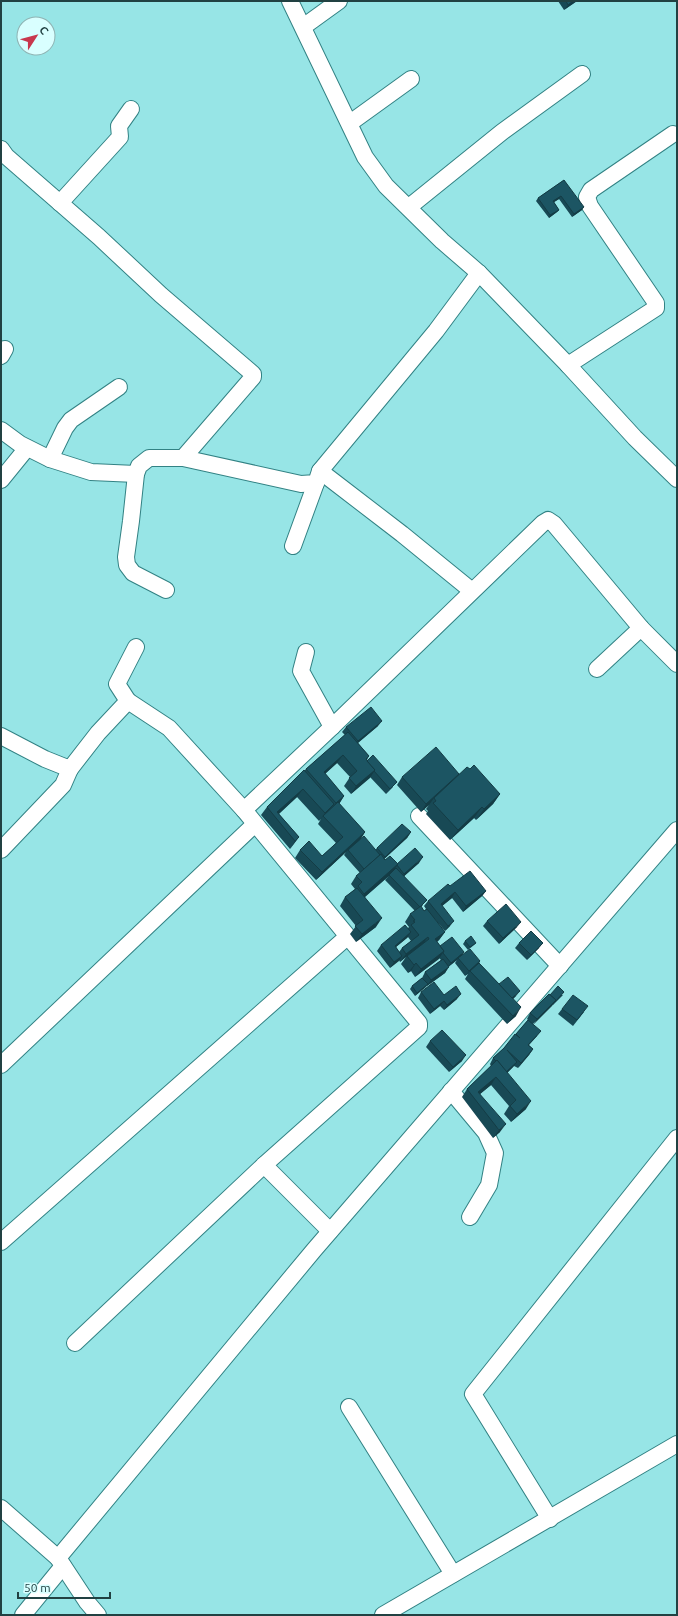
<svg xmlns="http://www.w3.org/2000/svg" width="678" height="1616" font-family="Ubuntu,sans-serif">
  <rect width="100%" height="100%" fill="#97e5e6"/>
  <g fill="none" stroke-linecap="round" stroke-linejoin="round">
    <defs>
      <g id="minor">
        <polyline points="290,1 365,157 386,186 442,241 479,273"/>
        <polyline points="303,27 339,1"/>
        <polyline points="350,123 411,79"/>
        <polyline points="1,149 6,156 99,237 161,295 253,374 253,377 183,458"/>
        <polyline points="60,203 120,137 119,126 131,109"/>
        <polyline points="409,207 502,132 582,74"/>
        <polyline points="1,356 5,349"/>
        <polyline points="568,365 656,308 656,303 590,206 587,197 591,190 673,134"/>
        <polyline points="1,430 20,444 50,459 91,472 136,474"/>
        <polyline points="50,459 65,428 71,420 119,387"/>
        <polyline points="320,471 402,534 472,591"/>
        <polyline points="1,480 27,448"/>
        <polyline points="293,546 316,483"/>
        <polyline points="166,590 133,573 127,565 126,557 131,521 136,474 139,466 149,458 183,458 301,484 316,483 320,471 436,331 479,273 568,365 635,438 677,479"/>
        <polyline points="306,652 301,671 332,727"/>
        <polyline points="597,669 641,628"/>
        <polyline points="128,701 169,728 244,810 332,727 543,523 548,520 554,524 641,628 677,664"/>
        <polyline points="1,736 45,759 70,769 98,733 128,701 117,684 136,647"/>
        <polyline points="419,816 560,966"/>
        <polyline points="1,850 63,785 70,769"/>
        <polyline points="1,1065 255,824"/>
        <polyline points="451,1091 486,1133 495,1153 489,1185 470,1217"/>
        <polyline points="264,1165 330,1231"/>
        <polyline points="1,1242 347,937"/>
        <polyline points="75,1343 264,1165 419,1027 419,1023 244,810"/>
        <polyline points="349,1407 453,1574"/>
        <polyline points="1,1508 58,1558 314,1250 677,830"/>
        <polyline points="550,1519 473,1394 677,1138"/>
        <polyline points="58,1558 87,1602 98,1615"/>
        <polyline points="23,1615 63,1566"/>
        <polyline points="383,1615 677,1444"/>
      </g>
    </defs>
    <use href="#minor" stroke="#328284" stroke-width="18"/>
    <use href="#minor" stroke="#fff" stroke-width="16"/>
  </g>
  <g fill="#184955" fill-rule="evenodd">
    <polygon points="558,1 577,1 564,10"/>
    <polygon points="564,180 582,210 572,217 559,199 554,202 559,210 557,212 549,218 536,201 538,198"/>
    <path d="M378 726 358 743 369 756 367 760 393 787 386 794 370 777 351 794 344 786 350 777 337 763 325 774 344 796 339 804 365 832 360 840 375 850 377 848 411 832 407 838 384 859 385 860 397 864 419 863 404 876 423 905 421 907 424 911 426 909 424 906 428 901 450 886 486 891 482 896 463 912 452 898 442 906 450 926 445 931 432 916 445 932 439 940 437 942 440 946 480 961 479 963 499 984 516 996 513 999 516 1016 507 1024 465 979 468 974 465 976 455 963 457 960 448 967 445 973 427 986V985L415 996 410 989 412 986 422 978 425 972 441 960 439 958 415 977 411 971 408 973 401 964 406 957 400 962 399 960 390 968 377 951 381 945 408 928 409 927 405 922 410 914 415 911 385 880 389 876 365 897 376 927 356 942 350 934 356 926 340 906 345 897 355 889 351 884 356 876 360 873 344 855 346 852 316 880 295 858 300 850 322 856 336 843 318 824 321 819 319 821 297 797 279 814 299 837 290 849 261 815 267 807 306 769 345 735 342 732 346 727ZM408 937 411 941 402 948 399 952 396 947Z"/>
    <polygon points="470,769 500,794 493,804 476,820 474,818 450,840 426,814 428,811 426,809 429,805 421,812 397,785 402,777 459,774"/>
    <polygon points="487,921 517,927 499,944 483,926"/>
    <polygon points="465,941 476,943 474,945 468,950 463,944"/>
    <polygon points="519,943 539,948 527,960 515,948"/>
    <polygon points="421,992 444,995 457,999 444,1010 440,1006 430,1014 418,998"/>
    <polygon points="550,995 563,995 553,1005 553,1004 533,1024 537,1036 529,1045 533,1049 529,1055 518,1068 514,1066 507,1073 526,1109 511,1122 504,1114 509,1106 491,1085 480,1094 500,1132 493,1138 462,1097 467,1089 491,1066 490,1064 493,1058 504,1048 528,1020 527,1019 530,1013"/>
    <polygon points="562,1009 584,1012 573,1026 558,1014"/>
    <polygon points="430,1041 462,1061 449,1072 426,1047"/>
  </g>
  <g fill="#143c45">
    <polygon points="573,1 577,1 564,10 568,5"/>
    <polygon points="561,196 559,199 551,204 553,201"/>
    <polygon points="584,207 582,210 572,217 574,214"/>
    <polygon points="559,210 557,212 549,218 550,215"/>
    <polygon points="382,721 378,726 354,746 358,741"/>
    <polygon points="343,755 337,763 318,780 324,772"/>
    <polygon points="375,770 370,778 351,794 356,786"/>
    <polygon points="460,774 434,798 429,805 421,812 426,804"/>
    <polygon points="303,789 297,797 275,817 277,812"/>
    <polygon points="500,794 493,804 476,820 484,809"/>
    <polygon points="344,796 339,804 330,811 336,803"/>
    <polygon points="334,804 328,812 323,816 319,821 325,813"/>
    <polygon points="482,807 474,818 450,840 458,830"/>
    <polygon points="365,832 360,840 348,850 346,852 316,880 322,872"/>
    <polygon points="411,832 407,838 381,862 385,857"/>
    <polygon points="299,837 290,849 295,841"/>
    <polygon points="423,857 419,863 401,879 404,874"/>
    <polygon points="398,864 392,873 359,902 364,894"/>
    <polygon points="486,891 482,896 463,912 466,906"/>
    <polygon points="455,892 452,898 437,910 441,904"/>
    <polygon points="382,918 376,927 356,942 362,934"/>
    <polygon points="454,921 450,926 445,931 448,926"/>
    <polygon points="521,922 517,927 499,944 503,938"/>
    <polygon points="411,932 407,938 391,951 395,946"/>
    <polygon points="445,932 439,940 430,947 435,939"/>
    <polygon points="428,937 422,945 407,956 400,962 406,954"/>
    <polygon points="543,943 539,948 527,960 531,955"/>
    <polygon points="444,951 439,959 415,977 421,969"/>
    <polygon points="464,952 461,957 458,958 457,960 447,968 451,963"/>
    <polygon points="402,956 399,961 390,968 394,962"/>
    <polygon points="480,961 477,967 470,971 465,976 469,971"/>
    <polygon points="416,963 411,971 408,973 414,965"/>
    <polygon points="449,967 445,973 427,986 431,980"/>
    <polygon points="428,984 426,987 415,996 417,993"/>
    <polygon points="520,991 516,996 506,1005 510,1000"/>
    <polygon points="461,994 457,999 444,1010 447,1005"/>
    <polygon points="556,1000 552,1006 533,1025 537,1019"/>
    <polygon points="444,1001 440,1006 430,1014 434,1009"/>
    <polygon points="521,1007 516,1016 507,1024 513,1016"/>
    <polygon points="541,1031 537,1036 524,1050 528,1045"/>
    <polygon points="533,1049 529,1055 518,1068 521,1063"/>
    <polygon points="466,1055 462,1061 449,1072 453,1067"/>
    <polygon points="517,1062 513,1067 503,1077 506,1072"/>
    <polygon points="496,1077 491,1085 474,1099 478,1092"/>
    <polygon points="531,1101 526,1109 511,1122 517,1114"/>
    <polygon points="506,1124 500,1132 493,1138 499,1130"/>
  </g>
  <g fill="#1c5563" stroke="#143c45">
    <polygon points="566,1 573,1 568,5"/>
    <polygon points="564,180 584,207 574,214 561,196 553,201 559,210 550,215 538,198"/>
    <polygon points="371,707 382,721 358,741 346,727"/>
    <polygon points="348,732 369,756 366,759 375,770 356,786 349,778 357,771 343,755 324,772 344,796 336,803 306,769"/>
    <polygon points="436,747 459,774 426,804 402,777"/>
    <polygon points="373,755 397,782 390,789 374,771 375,770 367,761"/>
    <polygon points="474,765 500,794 484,809 482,807 458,830 433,803 436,801 434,798 467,767 470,769"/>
    <polygon points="304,770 334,804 325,813 303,789 277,812 299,837 295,841 267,807"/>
    <polygon points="338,802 365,832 322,872 300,850 309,841 322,856 343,837 323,816"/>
    <polygon points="402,824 411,832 385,857 377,848"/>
    <polygon points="364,836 380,855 364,869 348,850"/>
    <polygon points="415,848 423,857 404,874 397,865 398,864 397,864"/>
    <polygon points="381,854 385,860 390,856 398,864 364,894 358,886 362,882 356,876"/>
    <polygon points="396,868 427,900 420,907 389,875"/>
    <polygon points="470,871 486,891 466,906 455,892 441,904 454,921 448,926 428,901 448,884 450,886"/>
    <polygon points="357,888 382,918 362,934 355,926 363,920 345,897"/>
    <polygon points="506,904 521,922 503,938 487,921"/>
    <polygon points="421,906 424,911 427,909 445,932 435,939 444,951 421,969 416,963 414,965 407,956 429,939 428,937 406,954 402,948 419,935 411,925 415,922 413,921 415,920 410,914"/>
    <polygon points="405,925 411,932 395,946 402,956 394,962 381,945"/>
    <polygon points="531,931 543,943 531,955 519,943"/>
    <polygon points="471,936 476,943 470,947 465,941"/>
    <polygon points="452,937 464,952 451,963 443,953 444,951 440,946"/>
    <polygon points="470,949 480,961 469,971 458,958"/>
    <polygon points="443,959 449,967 431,980 425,972"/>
    <polygon points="479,963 521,1007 513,1016 470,971"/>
    <polygon points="508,977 520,991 512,998 499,984"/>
    <polygon points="422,978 428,984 417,993 412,986"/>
    <polygon points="434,982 444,995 456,986 461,994 447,1005 444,1001 434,1009 421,992"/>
    <polygon points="558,986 564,992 555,1002 554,1001 556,1000 550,995"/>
    <polygon points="549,994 556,1000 537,1019 530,1013"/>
    <polygon points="573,995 588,1006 577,1020 562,1009"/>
    <polygon points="528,1020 541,1031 528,1045 533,1049 521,1063 507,1050 517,1062 506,1072 497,1060 496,1061 493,1058 504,1048 515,1034 520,1038 516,1034"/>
    <polygon points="442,1030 466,1055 453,1067 430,1041"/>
    <polygon points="497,1060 531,1101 517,1114 510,1106 516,1100 496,1077 478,1092 506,1124 499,1130 467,1089"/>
  </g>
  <rect width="678" height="1616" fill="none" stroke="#214142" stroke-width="4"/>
  <g transform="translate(36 36) rotate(54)"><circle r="19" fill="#d9ffff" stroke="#8fb3b3"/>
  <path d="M0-3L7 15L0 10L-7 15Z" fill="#c8384e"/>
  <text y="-6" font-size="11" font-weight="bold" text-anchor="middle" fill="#214142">С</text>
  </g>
  <path d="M18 1592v6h92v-6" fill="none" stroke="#214142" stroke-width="2"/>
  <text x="24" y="1592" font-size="12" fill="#214142" stroke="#d9ffff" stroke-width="3" paint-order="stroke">50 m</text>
</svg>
